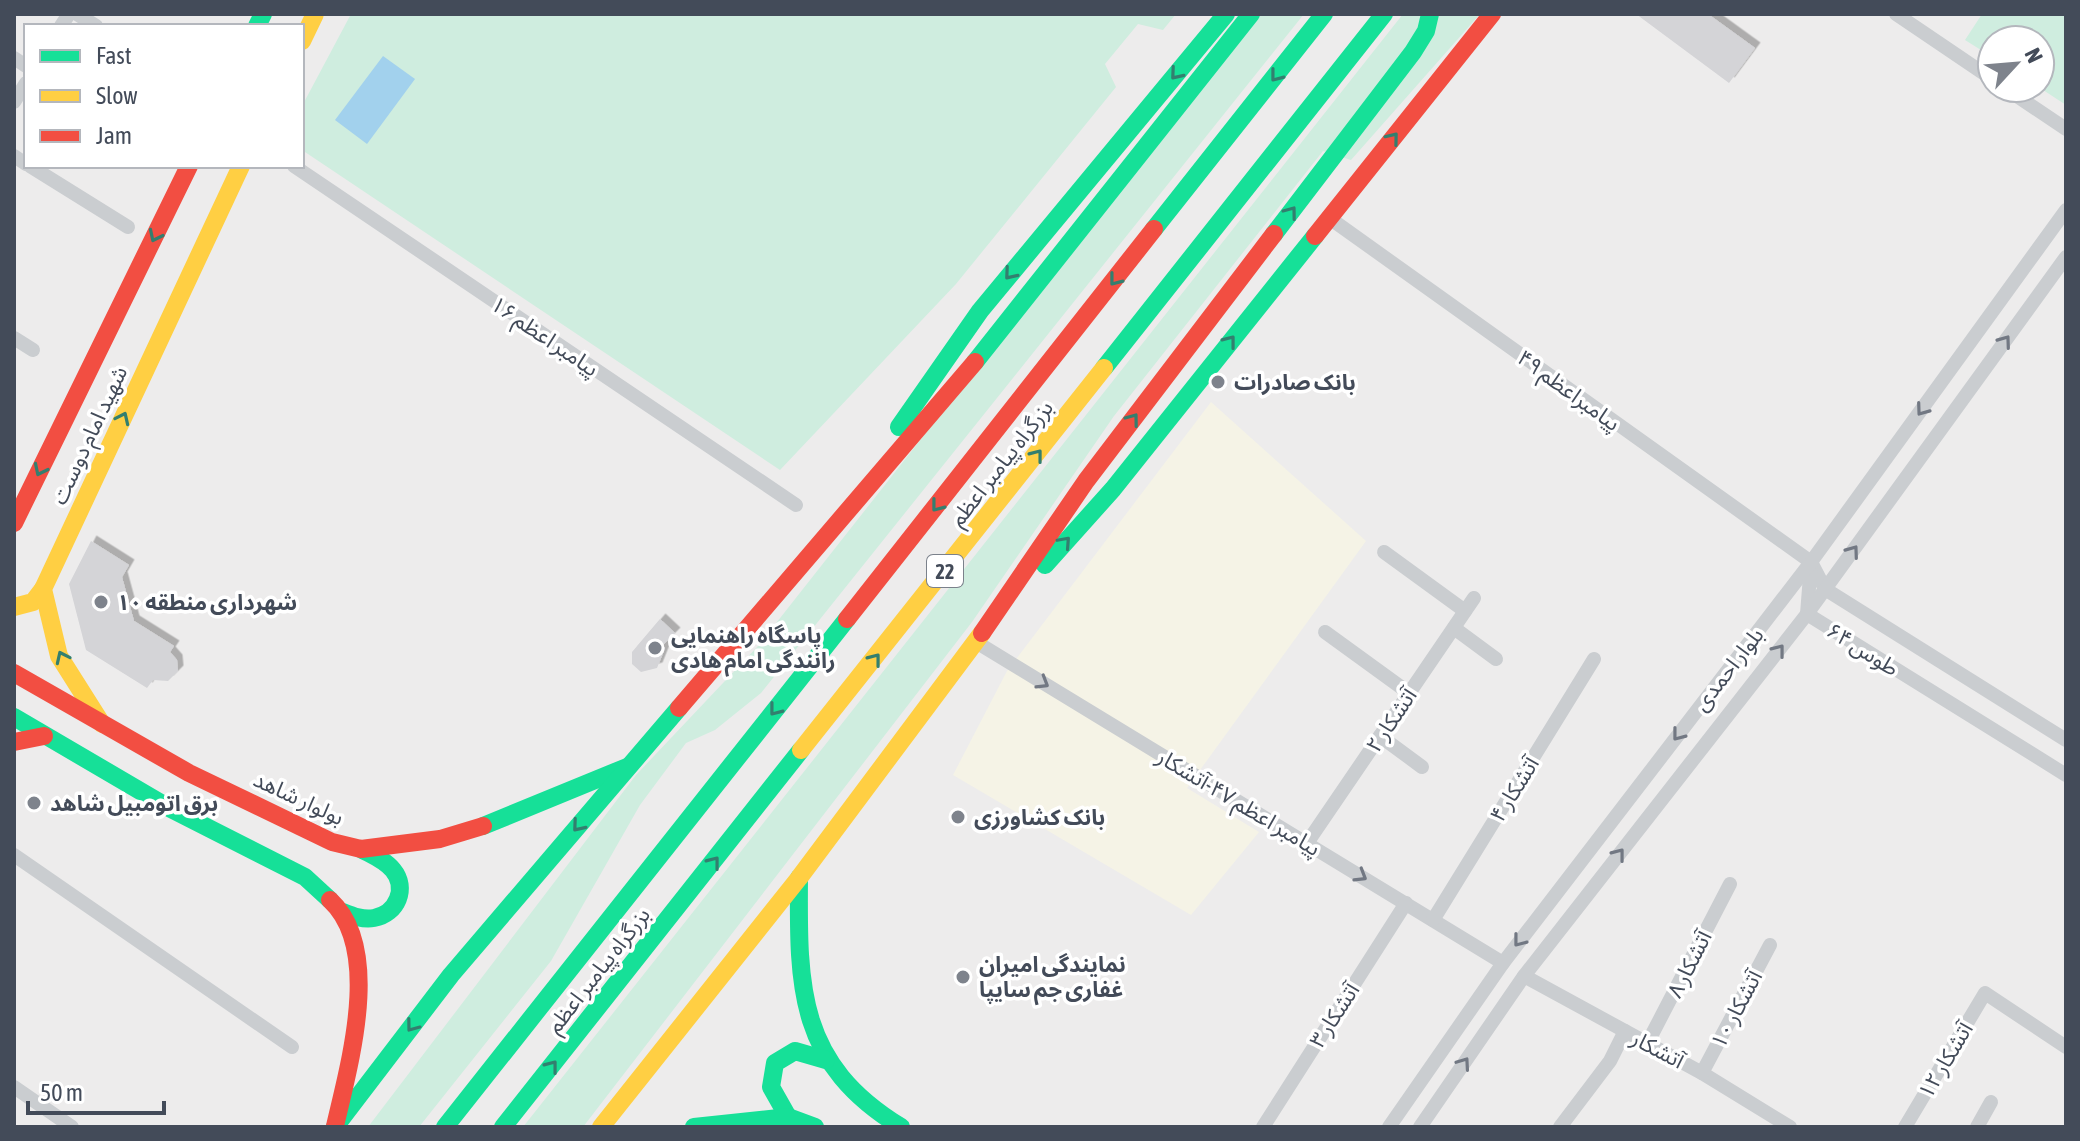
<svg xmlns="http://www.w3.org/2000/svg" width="2080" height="1141" font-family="'Asap Condensed','Noto Sans Arabic',sans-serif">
  <defs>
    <filter id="shadow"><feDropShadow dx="5.5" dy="-5.5" stdDeviation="0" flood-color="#0004"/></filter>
  </defs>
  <rect width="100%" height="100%" fill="#edecec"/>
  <polygon fill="#f5f3e6" points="1211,402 1366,541 1187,788 1259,832 1191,915 953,775 1007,671"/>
  <g fill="#cfeddf">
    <polygon points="351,14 1176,14 1163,30 1138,24 1105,64 1116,87 956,284 780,470 302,150 302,106"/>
    <polygon points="1256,14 1304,14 761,693 715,730 686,743 640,805 551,961 419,1127 368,1127 636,775 758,646"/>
    <polygon points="1403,14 1480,14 1351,160 1323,151 1114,416 972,622 583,1127 523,1127"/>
    <polygon points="1982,14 2066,14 2066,105 2040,88 2040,40 1992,40 1992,57 1965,40"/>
  </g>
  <polygon fill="#a2d1ed" points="383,56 415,79 367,144 335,120"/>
  <g fill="#d4d4d7" filter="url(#shadow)">
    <polygon points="1636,14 1708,14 1755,48 1729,83"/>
    <polygon points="91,541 129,565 122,577 134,621 174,646 170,652 177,660 178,671 168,681 153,680 147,688 86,650 69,584"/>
    <polygon points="660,619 675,633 662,646 665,648 657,668 641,672 632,664 632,652"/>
  </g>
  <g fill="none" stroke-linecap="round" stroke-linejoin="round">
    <g stroke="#cacdd0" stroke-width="14">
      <polyline points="77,14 96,26"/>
      <polyline points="1896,14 1992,79"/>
      <polyline points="61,26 69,14"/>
      <polyline points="14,58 26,66"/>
      <polyline points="2005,88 2066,129"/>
      <polyline points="14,102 26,83"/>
      <polyline points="14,156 26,164"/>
      <polyline points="30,166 128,227"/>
      <polyline points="294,166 796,505"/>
      <polyline points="1328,217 1811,562 1825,589 2066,740"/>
      <polyline points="14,338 33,350"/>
      <polyline points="1384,552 1465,611"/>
      <polyline points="1807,614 2066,775"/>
      <polyline points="1807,614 1811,563"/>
      <polyline points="1454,628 1496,659"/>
      <polyline points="1325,632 1409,693"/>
      <polyline points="976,642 1503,963"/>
      <polyline points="1380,736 1422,767"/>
      <polyline points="1307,843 1474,598"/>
      <polyline points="14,855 292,1047"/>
      <polyline points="1433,920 1594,659"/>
      <polyline points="1524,976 1702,1073 1790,1127"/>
      <polyline points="1647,1044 1730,884"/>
      <polyline points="1702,1073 1770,945"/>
      <polyline points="14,1087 72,1127"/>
      <polyline points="1263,1127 1406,903"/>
      <polyline points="1389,1127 1503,963 1811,562 2066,210"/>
      <polyline points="1420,1127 1524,976 1807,614 2066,257"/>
      <polyline points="1560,1127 1610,1061 1625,1031"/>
      <polyline points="1905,1127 1985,993 2066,1047"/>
      <polyline points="1977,1127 1991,1102"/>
    </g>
    <g stroke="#16e098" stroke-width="18">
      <polyline points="257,26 263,14"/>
      <polyline points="1154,229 1324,14"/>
      <polyline points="1274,234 1413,52 1426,31 1430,14"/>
      <polyline points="975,362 1251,14"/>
      <polyline points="1104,368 1384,14"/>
      <polyline points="899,427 980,311 1226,14"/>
      <polyline points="1045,565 1113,489 1315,236"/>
      <polyline points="14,717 171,809 305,877 330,900"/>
      <polyline points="483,826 627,767"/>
      <path d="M799 878C798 989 798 1064 901 1127"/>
      <path d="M343 912C353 916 363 920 374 918 397 914 408 888 393 870 385 860 372 855 361 849"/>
      <polyline points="788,1117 771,1087 775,1063 795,1051 826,1060"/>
      <polyline points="335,1127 451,975 679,708"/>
      <polyline points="445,1127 847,619"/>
      <polyline points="503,1127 801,750"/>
      <polyline points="694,1127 788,1117 815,1127"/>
    </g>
    <g stroke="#ffcf43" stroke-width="18">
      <polyline points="302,41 315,14"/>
      <polyline points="14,607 33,602 43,589"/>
      <polyline points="102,724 59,656 43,589 241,166"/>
      <polyline points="801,750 1104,368"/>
      <polyline points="601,1127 799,878 982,633"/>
    </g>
    <g stroke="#f24e42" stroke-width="18">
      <polyline points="1315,236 1492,14"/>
      <polyline points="14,523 189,166"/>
      <polyline points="847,619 1154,229"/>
      <polyline points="982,633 1086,481 1274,234"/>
      <polyline points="14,673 189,773 332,842 361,849 440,839 483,826"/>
      <polyline points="679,708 975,362"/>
      <polyline points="14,742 44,736"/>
      <path d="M330 900C383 949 349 1065 335 1126"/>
    </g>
  </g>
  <defs><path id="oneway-chevron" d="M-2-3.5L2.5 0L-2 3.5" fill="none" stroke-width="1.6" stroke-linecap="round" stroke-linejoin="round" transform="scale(2)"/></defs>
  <g stroke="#337f6f">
    <use href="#oneway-chevron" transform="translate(1176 74) rotate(130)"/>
    <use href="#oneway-chevron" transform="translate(1276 76) rotate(128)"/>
    <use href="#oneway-chevron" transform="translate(1393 138) rotate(-51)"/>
    <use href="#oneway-chevron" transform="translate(1291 212) rotate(-53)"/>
    <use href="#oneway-chevron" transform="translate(155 236) rotate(116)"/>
    <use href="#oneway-chevron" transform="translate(1010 274) rotate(130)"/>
    <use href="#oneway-chevron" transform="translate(1115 280) rotate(128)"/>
    <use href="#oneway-chevron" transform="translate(1230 341) rotate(-52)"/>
    <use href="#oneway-chevron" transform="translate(123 418) rotate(-65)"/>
    <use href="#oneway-chevron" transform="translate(1133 419) rotate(-53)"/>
    <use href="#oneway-chevron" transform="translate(1037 455) rotate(-52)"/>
    <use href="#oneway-chevron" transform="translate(40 470) rotate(116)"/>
    <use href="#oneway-chevron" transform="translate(937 506) rotate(128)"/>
    <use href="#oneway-chevron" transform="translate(1065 542) rotate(-48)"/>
    <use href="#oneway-chevron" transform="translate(62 657) rotate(-115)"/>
    <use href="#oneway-chevron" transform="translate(875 659) rotate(-52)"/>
    <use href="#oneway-chevron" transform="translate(775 710) rotate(128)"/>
    <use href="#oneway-chevron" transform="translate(578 826) rotate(130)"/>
    <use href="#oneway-chevron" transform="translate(714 862) rotate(-52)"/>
    <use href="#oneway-chevron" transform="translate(412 1026) rotate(127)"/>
    <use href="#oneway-chevron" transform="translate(552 1066) rotate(-52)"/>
  </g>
  <g stroke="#727883">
    <use href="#oneway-chevron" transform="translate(2005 341) rotate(-54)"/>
    <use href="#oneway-chevron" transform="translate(1922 410) rotate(126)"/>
    <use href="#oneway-chevron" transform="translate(1853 551) rotate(-54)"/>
    <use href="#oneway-chevron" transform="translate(1779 650) rotate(-52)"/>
    <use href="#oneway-chevron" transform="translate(1043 683) rotate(31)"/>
    <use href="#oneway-chevron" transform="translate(1678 735) rotate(128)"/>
    <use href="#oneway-chevron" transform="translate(1619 854) rotate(-52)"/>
    <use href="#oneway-chevron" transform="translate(1361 876) rotate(31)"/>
    <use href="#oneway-chevron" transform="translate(1519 941) rotate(128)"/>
    <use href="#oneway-chevron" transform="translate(1464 1063) rotate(-55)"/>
  </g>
  <g fill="#7e838c" stroke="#fff" stroke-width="3">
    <circle cx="1218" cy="382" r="8"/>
    <circle cx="101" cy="602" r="8"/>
    <circle cx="655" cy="648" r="8"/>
    <circle cx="34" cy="803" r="8"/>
    <circle cx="958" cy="817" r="8"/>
    <circle cx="963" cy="977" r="8"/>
  </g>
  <g text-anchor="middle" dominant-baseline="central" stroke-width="7" stroke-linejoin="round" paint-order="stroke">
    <rect fill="#fff" stroke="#7b818b" stroke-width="2" x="927" y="555" width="36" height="32" rx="6"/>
    <g font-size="20" font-weight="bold" fill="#434b59">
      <text x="945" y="571">22</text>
    </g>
    <g font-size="22" fill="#434b59" stroke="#fff">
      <text transform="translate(545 336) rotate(34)">پیامبر اعظم ۱۶</text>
      <text transform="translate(1569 390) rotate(36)">پیامبراعظم ۴۹</text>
      <text transform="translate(89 435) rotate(-65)">شهید امام دوست</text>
      <text transform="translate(1001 463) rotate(-52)">بزرگراه پیامبر اعظم</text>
      <text transform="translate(1863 649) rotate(32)">طوس ۶۴</text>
      <text transform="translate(1728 669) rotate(-52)">بلوار احمدی</text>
      <text transform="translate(1391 720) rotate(-56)">آتشکار ۲</text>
      <text transform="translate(1514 789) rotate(-58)">آتشکار ۴</text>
      <text transform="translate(299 798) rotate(25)">بولوار شاهد</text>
      <text transform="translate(1239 802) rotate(31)">پیامبر اعظم ۴۷-آتشکار</text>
      <text transform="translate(1689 964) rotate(-63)">آتشکار ۸</text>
      <text transform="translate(598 970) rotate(-52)">بزرگراه پیامبر اعظم</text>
      <text transform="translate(1736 1009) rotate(-62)">آتشکار ۱۰</text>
      <text transform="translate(1334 1015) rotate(-57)">آتشکار ۳</text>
      <text transform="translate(1658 1049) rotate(28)">آتشکار</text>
      <text transform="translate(1945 1060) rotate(-59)">آتشکار ۱۲</text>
    </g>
    <g font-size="22" font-weight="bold" fill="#434b59" stroke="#fff" text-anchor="start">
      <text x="1234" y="382">بانک صادرات</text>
      <text x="117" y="602">شهرداری منطقه ۱۰</text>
      <text x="671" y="635">پاسگاه راهنمایی<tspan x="671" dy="25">رانندگی امام هادی</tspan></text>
      <text x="50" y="803">برق اتومبیل شاهد</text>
      <text x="974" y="817">بانک کشاورزی</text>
      <text x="979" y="964">نمایندگی امیران<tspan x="979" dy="25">غفاری جم سایپا</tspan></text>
    </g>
  </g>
  <rect width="2080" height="1141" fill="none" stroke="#434b59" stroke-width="32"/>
  <rect x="24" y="24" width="280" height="144" fill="#ffffff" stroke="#b4b7bd" stroke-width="2"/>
  <rect x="40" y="50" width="40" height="12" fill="#16e098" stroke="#b4b7bd" stroke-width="2"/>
  <text x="96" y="64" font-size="24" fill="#434b59">Fast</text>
  <rect x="40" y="90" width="40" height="12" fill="#ffcf43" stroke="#b4b7bd" stroke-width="2"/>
  <text x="96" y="104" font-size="24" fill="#434b59">Slow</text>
  <rect x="40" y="130" width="40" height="12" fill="#f24e42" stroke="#b4b7bd" stroke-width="2"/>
  <text x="96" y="144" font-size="24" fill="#434b59">Jam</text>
  <g transform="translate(2016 64) rotate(64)"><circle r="38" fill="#ffffff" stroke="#b4b7bd" stroke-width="2"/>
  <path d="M0-6L14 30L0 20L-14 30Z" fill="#7e838c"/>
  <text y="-12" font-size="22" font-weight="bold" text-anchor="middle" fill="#434b59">N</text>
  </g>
  <path d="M28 1101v12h136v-12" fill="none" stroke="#434b59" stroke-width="4"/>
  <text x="40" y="1101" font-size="24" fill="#434b59" stroke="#ffffff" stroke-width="6" paint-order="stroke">50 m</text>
</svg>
